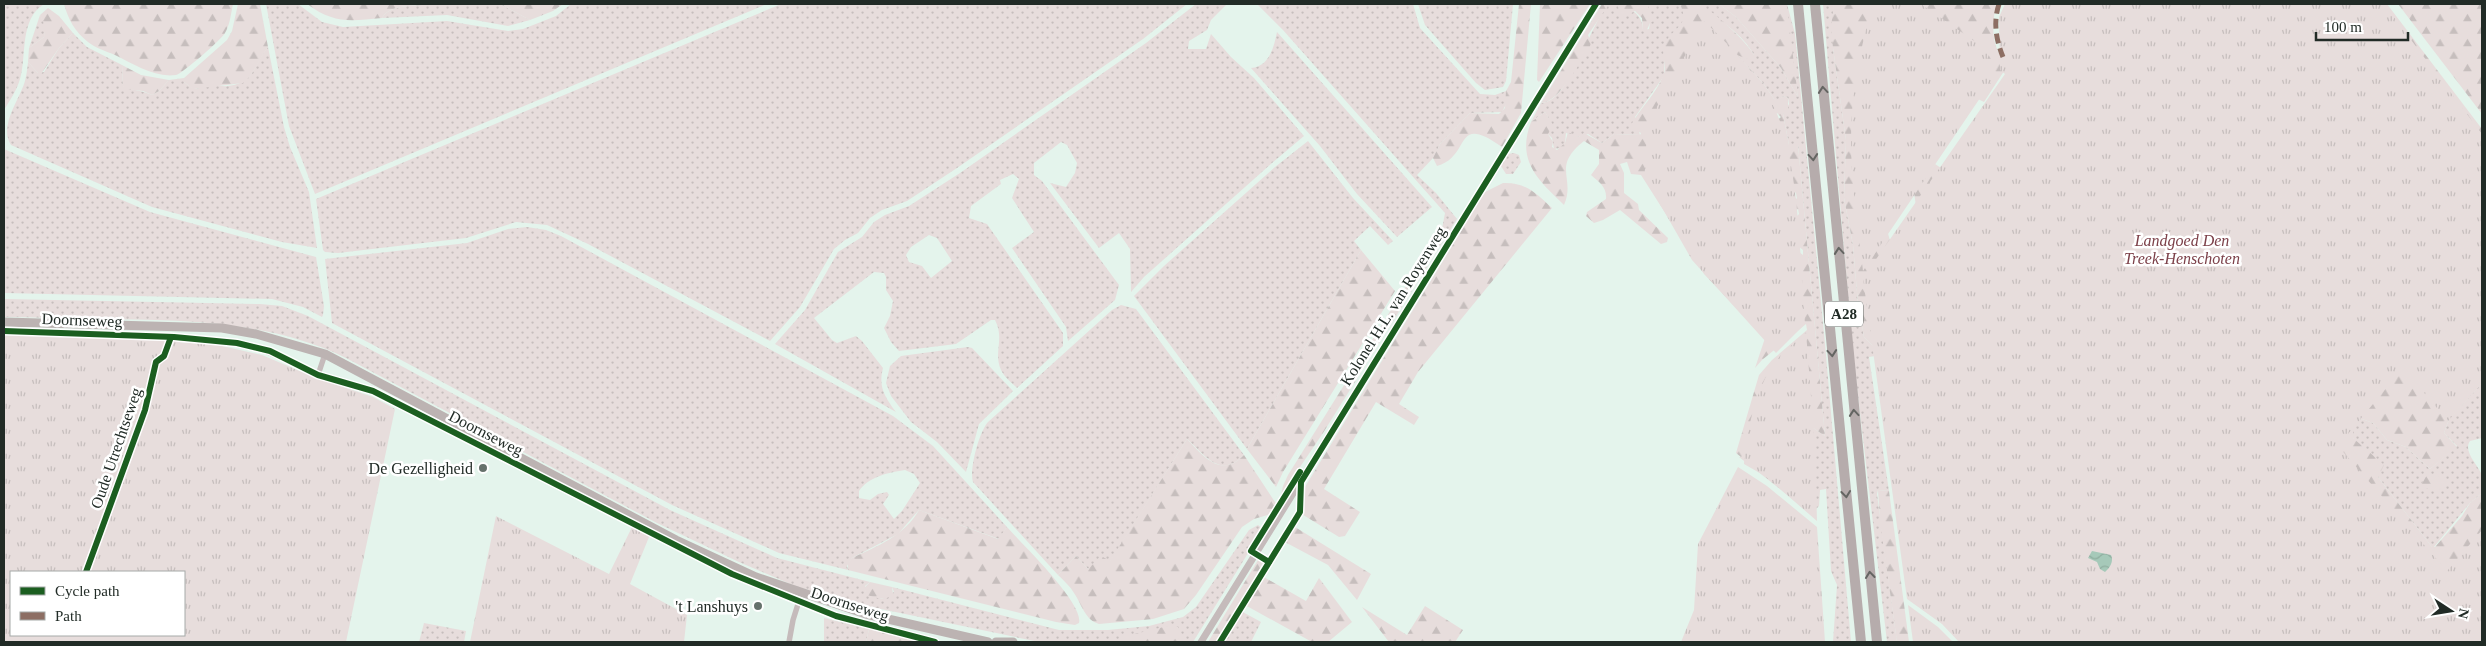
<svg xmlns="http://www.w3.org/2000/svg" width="2486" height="646" font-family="'Times New Roman',serif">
  <defs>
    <pattern id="grass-dots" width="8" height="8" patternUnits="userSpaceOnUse" patternTransform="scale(1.25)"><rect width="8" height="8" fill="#e7dddc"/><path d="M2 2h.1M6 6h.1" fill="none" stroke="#c6bebd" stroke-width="1.8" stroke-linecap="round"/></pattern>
    <pattern id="forest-firs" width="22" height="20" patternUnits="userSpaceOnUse" patternTransform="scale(1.25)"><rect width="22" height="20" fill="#e7dddc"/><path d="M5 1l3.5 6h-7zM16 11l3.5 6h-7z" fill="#c6bebd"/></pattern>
    <pattern id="park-tufts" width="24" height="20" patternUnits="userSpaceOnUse" patternTransform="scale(1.25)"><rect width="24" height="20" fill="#e7dddc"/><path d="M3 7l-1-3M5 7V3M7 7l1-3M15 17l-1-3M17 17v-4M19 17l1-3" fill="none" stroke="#c6bebd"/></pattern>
    <pattern id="water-waves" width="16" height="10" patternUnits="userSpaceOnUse" patternTransform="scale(1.25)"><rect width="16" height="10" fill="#a6c9b9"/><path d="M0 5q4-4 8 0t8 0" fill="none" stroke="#8fad9f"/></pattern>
  </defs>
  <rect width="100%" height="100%" fill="#e4f4ec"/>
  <g fill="url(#grass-dots)" fill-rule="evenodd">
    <path d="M4 4H44C19 20 27 55 20 79 17 90 10 100 4 110Z"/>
    <polygon points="266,4 298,4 322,22 343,27 447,21 508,31 523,29 556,16 571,4 767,4 315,194 289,126"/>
    <path d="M431 4H500L530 20 508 26 447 15 382 18C390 3 417 7 431 4Z"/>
    <polygon points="781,4 1187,4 1143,39 957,168 907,201 882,210 870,218 858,233 845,240 834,249 800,307 770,341 588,244 547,225 516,222 466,238 338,253 325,252 323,250 316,199"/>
    <path d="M1196 4H1227L1211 20 1207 30 1189 41 1188 49H1206L1211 34 1231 57 1254 78 1304 136 1272 163 1144 277 1131 292 1130 249 1119 233 1099 248 1050 183 1066 187 1075 173 1077 163 1067 145 1061 142 1034 163V175L1042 181 1119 285 1115 300 1068 341 1066 327 1012 248 1034 232 1012 198 1019 179 1013 174 1000 180 1001 184 971 206 969 218 987 224 1063 333V346L1017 388C1012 383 1004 377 1001 370 993 352 1005 339 995 320H991L956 344 899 351 891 342 884 328 890 316 893 301 886 290V277L884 273 874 272 814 318 832 340 837 343 856 336 862 341 883 368C878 387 885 397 896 412L775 344 805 310 838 252 862 237 874 222 885 215 909 206 960 173 1146 43ZM929 235 937 238 952 261 931 278 922 266 909 262 906 255 911 247Z"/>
    <polygon points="1257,4 1413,4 1420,28 1480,94 1495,95 1506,91 1507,102 1502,112 1470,113 1440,144 1434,157 1417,175 1436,193 1457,219 1405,302 1399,297 1442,229 1445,213 1283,30"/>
    <polygon points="1418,4 1513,4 1506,81 1503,87 1485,90 1476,83 1425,25"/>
    <path d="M1609 4C1625 4 1643 12 1643 30L1649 29C1652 15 1648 15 1647 4H1680L1685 15V20L1665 44 1664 76 1635 117 1640 135 1614 134 1602 143 1588 134 1579 137 1566 133 1565 143 1561 148 1554 149 1552 138 1548 134 1549 119 1545 112 1531 122 1541 103C1570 103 1589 24 1609 4Z"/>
    <path d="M1694 4H1719L1736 17 1781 68 1798 97 1783 4H1787L1795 34 1825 344 1851 642H1833L1837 585 1831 571 1826 489 1820 490 1819 506 1816 509 1785 493 1739 457H1741L1766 396 1825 436 1798 145H1789L1783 114 1789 104 1788 98 1783 96 1778 101 1774 99 1763 83 1736 54 1754 55C1743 34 1719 20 1700 5Z"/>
    <polygon points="1823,4 1834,4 1833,48 1846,140 1844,198 1853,245 1858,304 1864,337 1873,346 1875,356 1869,357 1889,491 1878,490 1877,494 1897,642 1887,642 1853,353"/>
    <polygon points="40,15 46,26 44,37 29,48"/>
    <path d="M1277 32 1432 207 1397 237 1357 194 1320 146 1251 68C1269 67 1274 47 1277 32Z"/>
    <path d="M73 33 87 47 122 65 123 86C133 91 142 90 152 95L159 91 169 80 184 78V82C199 94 197 86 212 85 217 85 223 87 228 86 255 83 253 65 268 47L284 127 290 147 309 192 317 248 282 242 152 207 11 145C0 128 15 106 22 89 26 81 27 71 28 62L38 73 44 72 59 48Z"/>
    <polygon points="1308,141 1353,198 1393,241 1388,245 1370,226 1354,241 1361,250 1247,449 1134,296 1164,266 1275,167"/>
    <polygon points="4,149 150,212 316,257 324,306 323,315 322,317 303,307 272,299 4,293"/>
    <polygon points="1514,153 1519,155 1521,162 1513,174 1506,174 1501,166 1508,154"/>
    <path d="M527 227 546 230 561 236 893 416 933 446 1007 527 999 539 919 510 898 534 852 558 847 566 848 570 779 553 672 505 332 323 325 259 467 243 508 229ZM905 470 914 474 920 483 902 511 894 519 883 504 889 495 887 492 878 494 870 500 859 498V491C868 477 890 472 905 470Z"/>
    <path d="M4 299 260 304 282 306 308 316 670 510 777 558 870 582 865 586V591L882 599 894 592 892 587 1059 630H1108L1149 626 1183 617 1196 607 1249 530 1258 525 1263 529 1193 642H1039L857 604 795 586 739 562 657 523 346 358C268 320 180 320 95 319 65 319 34 317 4 317Z"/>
    <path d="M1121 305 1136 309 1244 455C1220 480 1204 454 1187 439L1110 562 1088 569 1076 556 1058 575 973 482C969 470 979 432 988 422L1112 310Z"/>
    <polygon points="968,347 972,348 1013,391 979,424 966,472 937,442 911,422 891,396 886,383 890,366 901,356"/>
    <path d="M2482 383V438L2470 441C2463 451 2477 464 2481 473 2484 478 2482 487 2482 493L2470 503 2434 547H2432L2378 477 2353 438V424L2357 420 2362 419 2373 423 2387 440 2406 447 2430 469 2457 446 2444 433 2449 419Z"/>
    <polygon points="1241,611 1261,622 1251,642 1223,642"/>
    <polygon points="824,618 869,629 866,642 824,642"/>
    <polygon points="424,623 466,631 464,642 419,642"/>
  </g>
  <g fill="url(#forest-firs)" fill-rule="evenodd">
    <path d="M64 4H233C231 13 230 25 225 33 222 39 182 74 176 75 154 78 134 64 115 55 106 51 95 48 88 42 75 32 68 19 64 4Z"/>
    <path d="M238 4H260L268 47C259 58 255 74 243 83L193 89 184 82V78L227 40 232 31Z"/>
    <path d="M307 4H431C417 7 390 3 382 18 350 21 334 24 307 4Z"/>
    <polygon points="500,4 563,4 553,11 530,20"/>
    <path d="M1519 4H1531L1521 113 1502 147C1453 112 1472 156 1437 166L1433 158 1440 144 1470 113 1499 114 1505 108 1506 91 1511 82Z"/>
    <polygon points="1540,4 1590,4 1539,82 1537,80"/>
    <path d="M1602 4H1609L1588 35 1591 43 1589 49C1578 64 1559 103 1541 103Z"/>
    <polygon points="1617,4 1647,4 1651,14 1656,19 1650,23 1646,32 1643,31 1642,18 1635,11 1626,16 1621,14"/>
    <path d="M1680 4C1686 4 1694 2 1700 5 1714 11 1747 42 1754 55L1750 60 1737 55 1763 83 1774 99 1778 100 1783 96 1788 98V109L1783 114 1789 145H1798L1825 436 1766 396 1745 454 1741 457 1736 453 1759 375 1772 360 1807 330 1806 324 1762 360 1755 368 1765 338 1704 274 1641 175 1631 174 1627 162 1620 164 1624 173V193L1638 204 1639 210 1668 238 1667 242 1661 244 1620 210 1603 220 1594 223 1586 216 1587 212 1606 199C1607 187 1599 182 1591 175L1599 164V150L1584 141C1551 167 1576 178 1564 205 1538 180 1516 161 1531 122L1545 112 1553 125 1548 134 1553 142 1552 147 1557 150 1565 143 1568 132 1579 137 1584 133 1602 143 1614 134 1640 135 1641 133 1632 128 1631 125C1640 108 1656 94 1663 76 1668 67 1661 56 1664 46 1672 26 1691 28 1680 4ZM1777 113 1781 117 1743 151 1796 193 1797 199 1780 185V227L1798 209 1799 214 1781 232 1803 250V255L1777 235 1677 206Z"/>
    <polygon points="1719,4 1783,4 1787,7 1798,97 1781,68 1736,17"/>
    <path d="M1834 4H1996C1992 26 1990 48 2008 65L1984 102 1949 85 1887 230 1893 251 1873 346 1864 337 1858 304 1853 245 1844 198 1846 140 1833 48 1831 27Z"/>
    <polygon points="2369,4 2387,4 2482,129 2482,161"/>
    <polygon points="2398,4 2482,4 2482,114"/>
    <polygon points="48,8 59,16 73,33 59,48 41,74 38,73 28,62 29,48 44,37 45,26 40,15"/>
    <polygon points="122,65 141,75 169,80 159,91 152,95 143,91 125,89 123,86"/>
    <polygon points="1935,164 1967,185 1921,237 1914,193"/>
    <path d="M1503 183C1526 182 1537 194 1552 208L1418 372 1399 404 1419 417 1414 425 1376 402 1324 489 1360 512 1345 536 1339 537 1300 513 1297 500 1485 192Z"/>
    <polygon points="1361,250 1395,291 1283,472 1276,487 1247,449"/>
    <polygon points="2482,250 2482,383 2449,419 2444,433 2457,447 2430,469 2406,447 2387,440 2373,423 2362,419 2357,420 2353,424 2353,438 2384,465 2378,477 2432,547 2435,547 2462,516 2470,503 2482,493 2482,612 2237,538"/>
    <polygon points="1399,297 1405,302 1323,433 1281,495 1283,486 1288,475"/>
    <path d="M1187 439C1203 456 1221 479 1244 455L1277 505 1271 514 1254 519 1242 527 1196 595 1184 609 1153 619 1099 624C1085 620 1082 605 1074 593 1070 586 1064 581 1058 575L1076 556 1088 569 1101 556 1110 561Z"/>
    <polygon points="2433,474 2443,478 2445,483 2443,488 2433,491 2421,486 2425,477"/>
    <polygon points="1878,490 1889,491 1909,642 1897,642 1880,521"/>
    <path d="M919 510 998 539 1007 527C1021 543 1084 603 1079 623L1075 625 1056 622 848 570V563L852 558C878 546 905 535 919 510Z"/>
    <polygon points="1295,527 1371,574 1357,600 1328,565 1283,541"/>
    <polygon points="1258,560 1263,563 1217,642 1208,642"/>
    <polygon points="1262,576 1306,601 1319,578 1352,622 1328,642 1312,642 1245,605"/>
    <path d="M870 582 892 587 893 594C884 602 878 598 867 595L864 588Z"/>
    <polygon points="1425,606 1463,630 1455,642 1389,642 1362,607 1407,635"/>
    <polygon points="1172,625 1178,627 1182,635 1176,642 1123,641 1126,636"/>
    <polygon points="869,629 919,642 866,642"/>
  </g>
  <g fill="url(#park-tufts)" fill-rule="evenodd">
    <path d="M1873 4H1921L1990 52 1985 65 1997 73 1863 271C1858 228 1851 184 1851 140 1851 94 1860 48 1873 4Z"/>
    <polygon points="2005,4 2384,4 2482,134 2482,383 2448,421 2403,368 2338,446 2447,571 2482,530 2482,642 1959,642 1942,624 1907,599 1863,278 2005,74 2000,70 1999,17"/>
    <path d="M1704 21C1735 50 1769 86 1782 127 1800 186 1800 262 1805 324L1776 353 1692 260 1644 176 1648 123Z"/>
    <path d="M1806 332 1815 448 1817 521 1765 476 1744 464C1745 436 1756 391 1771 368 1779 354 1795 343 1806 332Z"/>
    <path d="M4 334 154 339 178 338 177 342 218 345 262 355 316 378 373 397 395 409 346 642H4ZM11 572H184V635H11Z"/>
    <polygon points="1738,467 1767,486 1817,527 1825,642 1681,642 1694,610 1698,544"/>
    <polygon points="496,516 609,574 632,527 643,533 645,530 653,534 649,537 630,584 687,615 684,642 470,642"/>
    <polygon points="1908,605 1938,627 1953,642 1913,642"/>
  </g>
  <path fill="url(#water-waves)" d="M2092 551 2111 555C2114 561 2110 568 2105 572L2100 569 2097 562 2088 558Z"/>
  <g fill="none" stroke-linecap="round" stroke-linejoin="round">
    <g stroke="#c5bbbb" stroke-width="5.5">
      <polyline points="171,337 213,340 259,348 318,375 373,391 732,574 836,616 935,642"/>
      <polyline points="318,375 325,354"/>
      <polyline points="789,642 793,620 799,601"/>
    </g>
    <polyline stroke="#c5bbbb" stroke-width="7" points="1201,642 1596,4"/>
    <g stroke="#bcb3b2" stroke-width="9">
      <polyline points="4,322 222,328 256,334 325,354 676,540 756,577 866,614 988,642"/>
      <polyline points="996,642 1013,642"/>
    </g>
    <g stroke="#b6acac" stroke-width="10">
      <polyline points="1798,4 1861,642"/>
      <polyline points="1815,4 1877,642"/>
    </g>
    <path stroke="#8d6e63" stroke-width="5" stroke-dasharray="10 5" stroke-linecap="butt" d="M1999 4C1993 22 1996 40 2003 57"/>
    <defs>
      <g id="cycleway">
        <polyline points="4,331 174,337 237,343 270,351 318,375 373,391 732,574 836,616 935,642"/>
        <polyline points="1269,562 1251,551 1300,472"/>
        <polyline points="86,572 145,410 156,362 164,356 171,337"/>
        <polyline points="1220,642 1300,512 1301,482 1596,4"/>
      </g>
    </defs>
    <use href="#cycleway" stroke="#fff" stroke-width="9"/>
    <use href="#cycleway" stroke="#1b5e20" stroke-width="6"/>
  </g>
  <defs><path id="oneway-chevron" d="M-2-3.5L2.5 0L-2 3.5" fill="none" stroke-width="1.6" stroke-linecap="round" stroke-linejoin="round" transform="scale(1.25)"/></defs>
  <g stroke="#646562">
    <use href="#oneway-chevron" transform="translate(1823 90) rotate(-95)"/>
    <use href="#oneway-chevron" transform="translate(1813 157) rotate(85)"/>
    <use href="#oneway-chevron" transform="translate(1839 251) rotate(-95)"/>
    <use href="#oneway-chevron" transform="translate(1832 353) rotate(85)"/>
    <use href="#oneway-chevron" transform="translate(1854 413) rotate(-95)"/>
    <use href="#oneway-chevron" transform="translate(1846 494) rotate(84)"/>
    <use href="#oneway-chevron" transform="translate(1870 575) rotate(-96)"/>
  </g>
  <g fill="#65716b" stroke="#fff" stroke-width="2">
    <circle cx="483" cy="468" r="5"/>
    <circle cx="758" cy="606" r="5"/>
  </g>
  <g text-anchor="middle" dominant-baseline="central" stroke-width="5" stroke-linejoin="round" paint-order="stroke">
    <rect fill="#fff" stroke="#646b67" stroke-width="1" x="1825" y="301.5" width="38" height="25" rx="4"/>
    <g font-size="15" font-weight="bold" fill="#212b26">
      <text x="1844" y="314">A28</text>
    </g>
    <g font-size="16" font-style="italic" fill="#7c4049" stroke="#fff">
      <text x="2182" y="240">Landgoed Den<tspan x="2182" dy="18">Treek-Henschoten</tspan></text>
    </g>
    <g font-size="16" fill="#212b26" stroke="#fff">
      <text transform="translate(1393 306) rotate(-58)">Kolonel H.L. van Royenweg</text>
      <text transform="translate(82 320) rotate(2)">Doornseweg</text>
      <text transform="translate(486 433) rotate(27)">Doornseweg</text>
      <text transform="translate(116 448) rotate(-71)">Oude Utrechtseweg</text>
      <text transform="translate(850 604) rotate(18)">Doornseweg</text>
    </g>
    <g font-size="16" fill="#212b26" stroke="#fff" text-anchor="end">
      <text x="473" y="468">De Gezelligheid</text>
      <text x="748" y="606">'t Lanshuys</text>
    </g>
  </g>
  <rect width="2486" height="646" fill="none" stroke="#212b26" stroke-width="10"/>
  <rect x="10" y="571" width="175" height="65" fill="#ffffff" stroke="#a6aaa8"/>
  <rect x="20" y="587" width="25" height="8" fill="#1b5e20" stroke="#a6aaa8"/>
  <text x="55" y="596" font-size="15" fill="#212b26">Cycle path</text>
  <rect x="20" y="612" width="25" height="8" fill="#8d6e63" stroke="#a6aaa8"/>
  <text x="55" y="621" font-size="15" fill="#212b26">Path</text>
  <g transform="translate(2451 611) rotate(102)" stroke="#ffffff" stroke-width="4" paint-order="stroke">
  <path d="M0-4L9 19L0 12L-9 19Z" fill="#212b26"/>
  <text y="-8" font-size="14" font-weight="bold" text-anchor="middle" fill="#212b26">N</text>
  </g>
  <path d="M2316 32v8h92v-8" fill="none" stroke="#212b26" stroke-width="2.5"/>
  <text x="2324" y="32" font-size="15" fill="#212b26" stroke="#ffffff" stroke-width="4" paint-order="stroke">100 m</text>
</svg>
